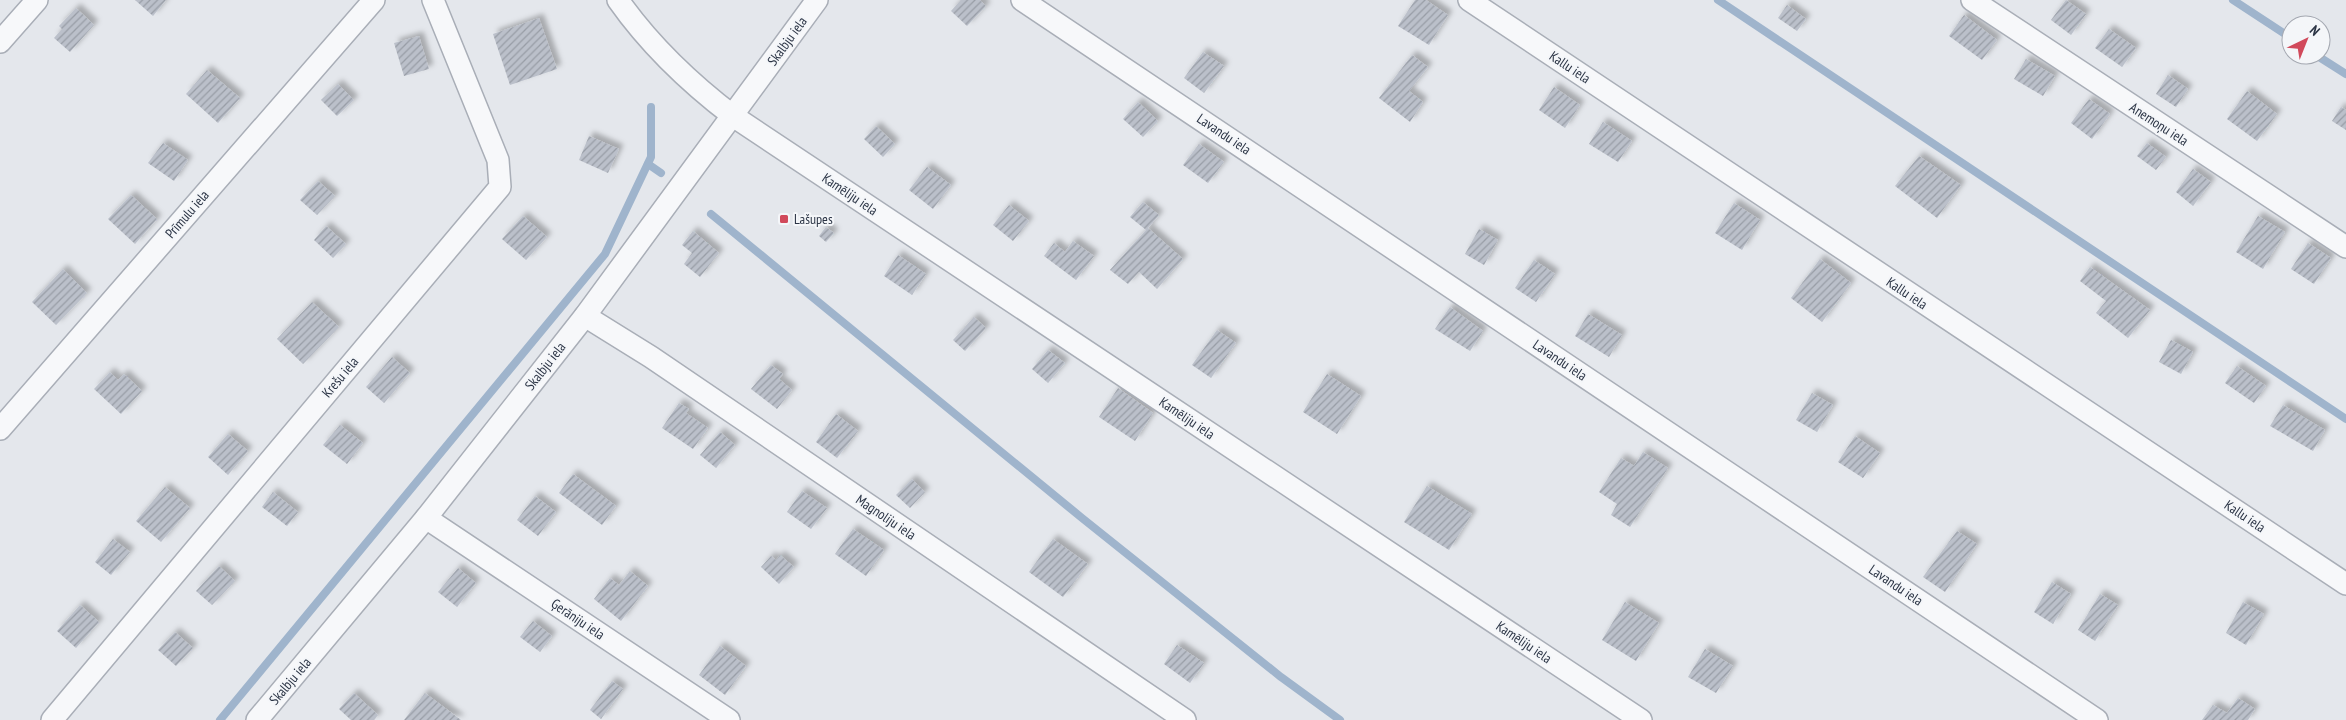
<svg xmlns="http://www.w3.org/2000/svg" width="2346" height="720" font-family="'PT Sans Narrow',sans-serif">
  <defs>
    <pattern id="building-hatch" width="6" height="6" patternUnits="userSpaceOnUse" patternTransform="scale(1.25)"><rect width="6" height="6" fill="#bbc0ca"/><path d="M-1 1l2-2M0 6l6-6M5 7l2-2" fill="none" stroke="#989da6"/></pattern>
    <filter id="shadow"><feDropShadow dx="4.5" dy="-4.5" stdDeviation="2.5" flood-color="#0004"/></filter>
  </defs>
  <rect width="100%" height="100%" fill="#e4e7ec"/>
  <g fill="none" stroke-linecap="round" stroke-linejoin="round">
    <g stroke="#9fb4cc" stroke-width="8">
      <polyline points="1718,0 2346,419"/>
      <polyline points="2233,0 2291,38"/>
      <polyline points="2316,55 2346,74"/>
      <polyline points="648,164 661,173"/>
      <polyline points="711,214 1082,518 1281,677 1340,720"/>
      <polyline points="220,720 605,254 651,157 651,107"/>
    </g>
  </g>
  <g fill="url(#building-hatch)" filter="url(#shadow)">
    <polygon points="135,0 166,0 153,16"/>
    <polygon points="961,0 980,0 986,6 967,26 951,11"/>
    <polygon points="1415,0 1426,0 1448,15 1429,45 1398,26"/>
    <polygon points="2066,0 2086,14 2071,35 2051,20"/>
    <polygon points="1787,5 1806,19 1797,31 1778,18"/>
    <polygon points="76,8 94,25 70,52 54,38 62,29 59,26"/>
    <polygon points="1964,15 1997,40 1982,60 1949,36"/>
    <polygon points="539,18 557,69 510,85 493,34"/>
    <polygon points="2109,29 2136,48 2122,67 2095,48"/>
    <polygon points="419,36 429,69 404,76 394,43"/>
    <polygon points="1203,52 1224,66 1204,93 1184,78"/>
    <polygon points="1412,55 1428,67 1409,91 1423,102 1410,122 1379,98"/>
    <polygon points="2026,59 2055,76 2043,96 2014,79"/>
    <polygon points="207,70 240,98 218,123 186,94"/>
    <polygon points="2168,75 2188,89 2176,107 2156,94"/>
    <polygon points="338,84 354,100 337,116 321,100"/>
    <polygon points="1554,87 1580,105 1565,128 1539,110"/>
    <polygon points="2247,91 2277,114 2257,141 2227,119"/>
    <polygon points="2089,99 2110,114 2092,139 2071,123"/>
    <polygon points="1138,102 1158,121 1143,137 1123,119"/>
    <polygon points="2341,107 2346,110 2346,130 2332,121"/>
    <polygon points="1603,122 1632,141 1618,162 1589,144"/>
    <polygon points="876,126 895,144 883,157 864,139"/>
    <polygon points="589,136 619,149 608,173 579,160"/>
    <polygon points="163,143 188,160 174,181 148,163"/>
    <polygon points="2147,143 2166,157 2156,170 2137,156"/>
    <polygon points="1199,144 1224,162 1208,183 1183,165"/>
    <polygon points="1919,156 1961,185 1937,218 1895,186"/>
    <polygon points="927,167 951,185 933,209 909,190"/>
    <polygon points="2193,169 2211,182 2193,206 2176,192"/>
    <polygon points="318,181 335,196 317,215 300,200"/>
    <polygon points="131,195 157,219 135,244 108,219"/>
    <polygon points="1143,202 1159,215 1148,228 1183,259 1157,289 1139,272 1128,284 1110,270 1146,230 1130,217"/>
    <polygon points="1734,203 1760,220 1742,250 1715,233"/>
    <polygon points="1009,205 1029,221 1013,241 993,225"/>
    <polygon points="523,216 547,237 526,260 502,239"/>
    <polygon points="2258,216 2285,232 2263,269 2236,252"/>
    <polygon points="326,226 346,244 333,258 314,240"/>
    <polygon points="826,227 834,233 826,242 819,236"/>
    <polygon points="1479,229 1498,240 1484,265 1465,254"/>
    <polygon points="693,231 719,253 700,277 684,264 692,253 682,245"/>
    <polygon points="1073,241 1094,256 1076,280 1044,256 1054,243 1065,252"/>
    <polygon points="2308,243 2331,258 2314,284 2291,269"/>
    <polygon points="898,255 926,274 912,295 884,276"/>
    <polygon points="1820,259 1851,283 1822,322 1791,298"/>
    <polygon points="1534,260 1555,274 1536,302 1515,288"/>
    <polygon points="2090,267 2150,310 2128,338 2096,313 2106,301 2080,281"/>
    <polygon points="63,269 87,293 56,325 32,302"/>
    <polygon points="312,302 339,327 303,364 277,339"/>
    <polygon points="1450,307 1483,331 1470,351 1435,329"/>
    <polygon points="1588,314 1622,335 1609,357 1575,336"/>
    <polygon points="974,317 986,328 965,351 953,340"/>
    <polygon points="1217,330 1236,343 1211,378 1192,365"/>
    <polygon points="2171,340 2193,352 2181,374 2159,362"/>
    <polygon points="1048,350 1065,363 1048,383 1032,369"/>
    <polygon points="392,357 410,373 384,403 366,387"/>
    <polygon points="771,365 783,374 779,379 792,390 777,409 751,389"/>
    <polygon points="2237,366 2266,386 2254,403 2225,383"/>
    <polygon points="110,372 118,380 124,374 142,391 121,414 94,389"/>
    <polygon points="1327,374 1361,396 1337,434 1303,412"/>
    <polygon points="1118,388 1153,413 1135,441 1099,417"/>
    <polygon points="1812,393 1833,405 1817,432 1796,420"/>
    <polygon points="679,403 689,409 686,413 708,428 693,449 662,428"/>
    <polygon points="2283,405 2325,430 2313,451 2270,426"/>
    <polygon points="836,414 858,431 837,458 816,442"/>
    <polygon points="340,425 363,443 347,464 323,445"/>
    <polygon points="720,432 735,445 716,468 700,455"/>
    <polygon points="228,434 248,451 228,475 208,457"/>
    <polygon points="1855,436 1880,453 1863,478 1838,462"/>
    <polygon points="1643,452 1668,468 1630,527 1611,515 1617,504 1599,492 1621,458 1634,466"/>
    <polygon points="573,474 616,506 602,525 559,493"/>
    <polygon points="912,479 925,492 910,508 896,495"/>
    <polygon points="1427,486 1472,514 1449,550 1404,522"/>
    <polygon points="165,487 190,508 161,542 136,521"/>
    <polygon points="802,491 827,508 811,529 787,512"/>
    <polygon points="273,492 298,512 287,526 262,507"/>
    <polygon points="535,496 556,512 538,536 517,520"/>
    <polygon points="853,529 884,550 866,576 835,554"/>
    <polygon points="1957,531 1977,544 1945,592 1923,577"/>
    <polygon points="113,539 130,552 111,575 95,562"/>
    <polygon points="1053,539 1088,564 1063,597 1029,572"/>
    <polygon points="780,555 794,567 779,584 761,567 771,556 776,560"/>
    <polygon points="219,566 235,581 212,605 196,591"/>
    <polygon points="458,568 476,583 457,607 438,592"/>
    <polygon points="630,571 648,586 621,621 594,599 610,578 619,585"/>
    <polygon points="2052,582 2071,594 2053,624 2034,612"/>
    <polygon points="2100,594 2118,605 2095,641 2078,630"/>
    <polygon points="1625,602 1659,623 1636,661 1602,640"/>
    <polygon points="2243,602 2264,614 2246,645 2226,633"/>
    <polygon points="80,605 99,622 76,648 57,631"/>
    <polygon points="533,621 552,636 540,652 520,637"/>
    <polygon points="175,632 193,648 176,666 158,650"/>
    <polygon points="1177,645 1204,663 1190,683 1164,664"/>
    <polygon points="720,646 746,666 725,695 699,675"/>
    <polygon points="1705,649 1733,666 1716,693 1688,677"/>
    <polygon points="612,681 623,689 601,719 590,710"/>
    <polygon points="354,693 378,715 374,720 351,720 339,709"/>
    <polygon points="425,693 461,720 404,720"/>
    <polygon points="2238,698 2255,709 2248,720 2202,720 2213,705 2227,713"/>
  </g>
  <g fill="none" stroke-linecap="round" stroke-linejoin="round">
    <defs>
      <g id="street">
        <path d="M618 0C649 44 691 84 733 116L1641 720"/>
        <polyline points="1022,0 2097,720"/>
        <polyline points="1469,0 2346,584"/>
        <polyline points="1972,0 2346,247"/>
        <polyline points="0,42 37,0"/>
        <polyline points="585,316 651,357 1185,720"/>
        <polyline points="0,429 374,0"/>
        <polyline points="426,518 729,720"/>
        <polyline points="52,720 500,187 498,160 433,0"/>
        <polyline points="257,720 426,518 585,316 817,0"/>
      </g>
    </defs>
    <use href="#street" stroke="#a9aeb7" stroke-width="24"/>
    <use href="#street" stroke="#f7f8fa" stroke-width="21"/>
  </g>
  <rect fill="#d1495b" stroke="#f4f6f9" stroke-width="2" x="779" y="214" width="10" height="10" rx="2.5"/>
  <g text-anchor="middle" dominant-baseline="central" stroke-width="4" stroke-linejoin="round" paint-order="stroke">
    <g font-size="14" fill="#2b3445" stroke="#f4f6f9">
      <text transform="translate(787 41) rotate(-54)">Skalbju iela</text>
      <text transform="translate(1570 67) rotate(34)">Kallu iela</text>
      <text transform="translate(2159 124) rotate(33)">Anemoņu iela</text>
      <text transform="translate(1224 134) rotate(34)">Lavandu iela</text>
      <text transform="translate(850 194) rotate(34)">Kamēliju iela</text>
      <text transform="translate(187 214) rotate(-49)">Prīmulu iela</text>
      <text transform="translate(1907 293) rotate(34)">Kallu iela</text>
      <text transform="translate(1560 360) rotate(34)">Lavandu iela</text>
      <text transform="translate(545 366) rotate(-52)">Skalbju iela</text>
      <text transform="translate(340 377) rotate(-50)">Krešu iela</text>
      <text transform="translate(1187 418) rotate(34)">Kamēliju iela</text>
      <text transform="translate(2245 516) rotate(34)">Kallu iela</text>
      <text transform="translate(886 517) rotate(34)">Magnoliju iela</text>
      <text transform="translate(1896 585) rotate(34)">Lavandu iela</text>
      <text transform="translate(578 619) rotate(34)">Ģerāniju iela</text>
      <text transform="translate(1524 642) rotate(34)">Kamēliju iela</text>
      <text transform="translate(290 681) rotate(-50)">Skalbju iela</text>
    </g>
    <g font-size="14" fill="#2b3445" stroke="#f4f6f9" text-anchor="start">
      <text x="794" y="219">Lašupes</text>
    </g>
  </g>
  <g transform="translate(2306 40) rotate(43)"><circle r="24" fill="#f4f6f9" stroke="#a4a8b1"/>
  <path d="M0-4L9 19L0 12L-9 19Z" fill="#d1495b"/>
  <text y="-8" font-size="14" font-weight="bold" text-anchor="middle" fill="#2b3445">N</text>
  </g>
</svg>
